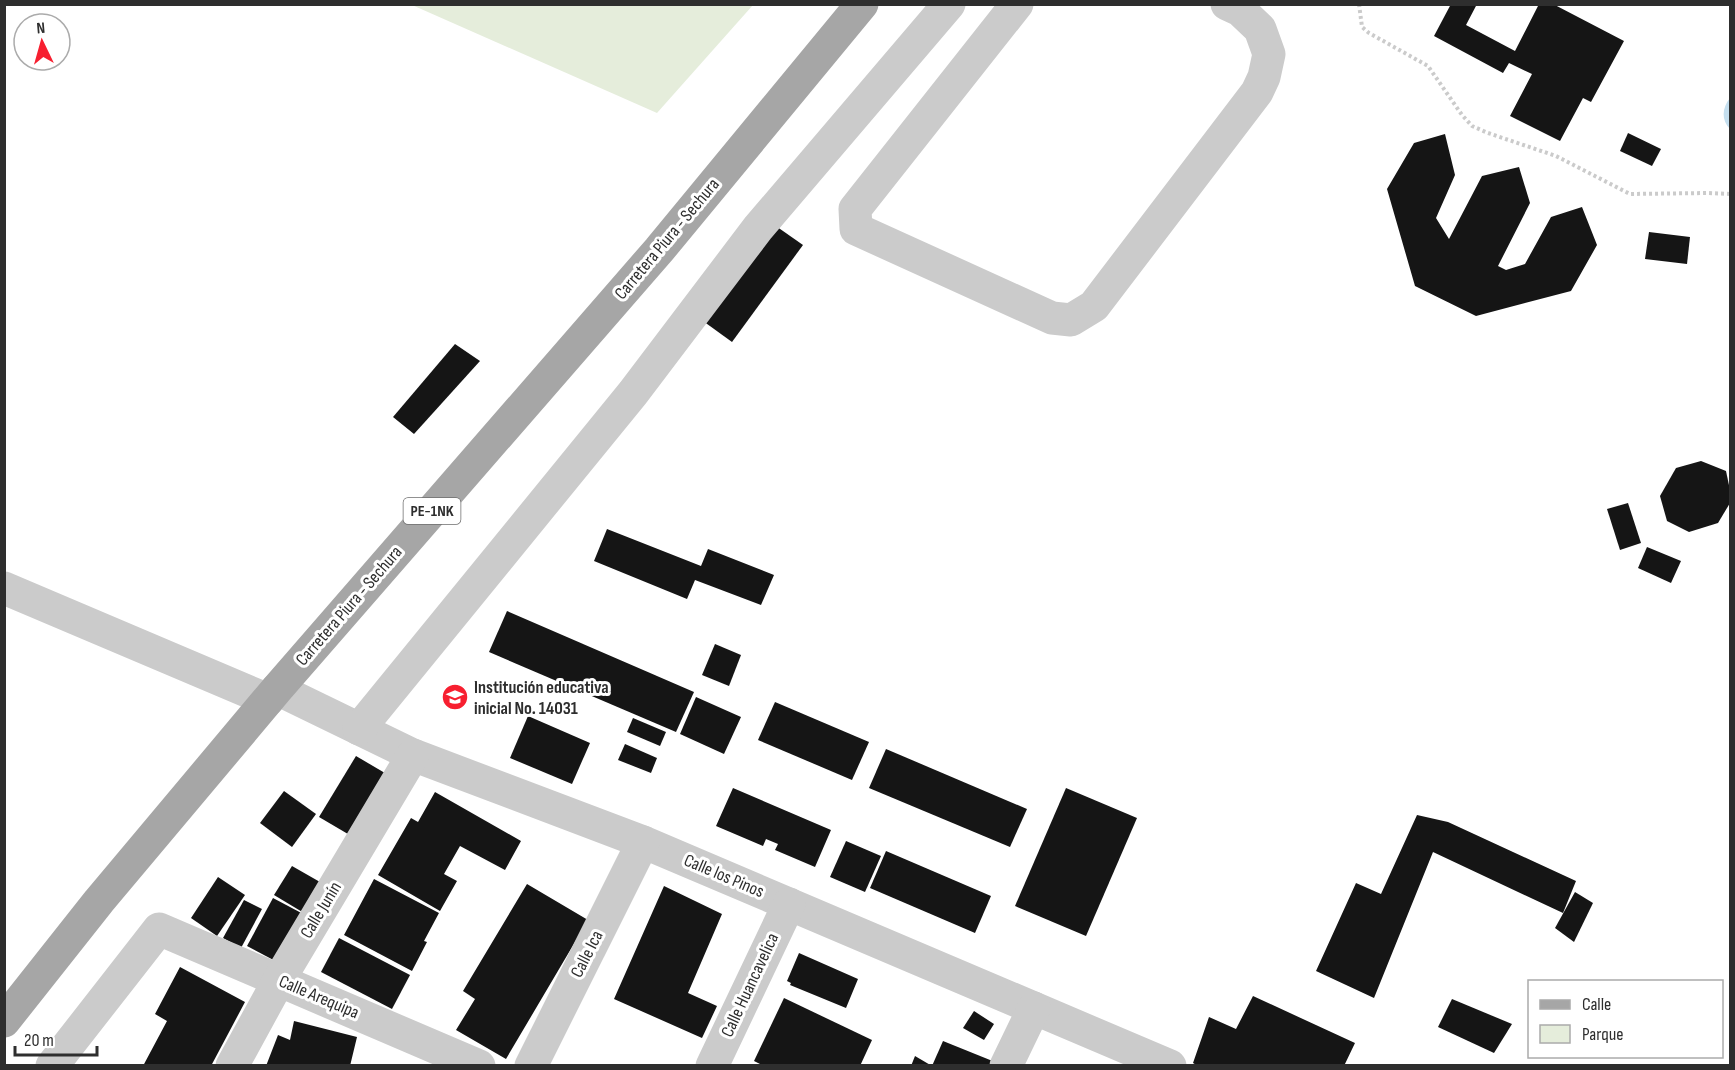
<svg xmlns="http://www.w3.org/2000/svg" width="1735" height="1070" font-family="'Sofia Sans Condensed',sans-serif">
  <rect width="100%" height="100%" fill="#fff"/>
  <polygon fill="#e5eddb" points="412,5 753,5 657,113"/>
  <path fill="#c5dfef" d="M1730 98V129C1721 120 1722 108 1730 98Z"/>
  <g fill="#151515">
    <polygon points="1451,4 1477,4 1466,25 1515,51 1539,4 1553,4 1624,41 1591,102 1583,98 1560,141 1510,116 1532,74 1509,63 1503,73 1434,36"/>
    <polygon points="1628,133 1661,149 1652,166 1620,151"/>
    <polygon points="1445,134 1455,175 1436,218 1449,239 1482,176 1519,167 1530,203 1498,266 1506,270 1525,264 1551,217 1582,207 1597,245 1571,291 1476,316 1415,286 1387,189 1414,143"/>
    <polygon points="773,224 803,245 732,342 703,321"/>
    <polygon points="1649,232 1690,237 1687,264 1645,259"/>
    <polygon points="455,344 480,361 414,434 393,417"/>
    <polygon points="1701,461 1726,471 1730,490 1730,503 1718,523 1689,532 1667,521 1660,496 1676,468"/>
    <polygon points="1628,503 1641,543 1620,550 1607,509"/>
    <polygon points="607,529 701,566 708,549 774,575 761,605 695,580 687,599 594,561"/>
    <polygon points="1647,547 1681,561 1671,583 1638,568"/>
    <polygon points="507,611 694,692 676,732 489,652"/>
    <polygon points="715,644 741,655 729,686 702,675"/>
    <polygon points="696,697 741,717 724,754 680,734"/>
    <polygon points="775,702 869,742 852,780 758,740"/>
    <polygon points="528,716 590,743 572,784 510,758"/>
    <polygon points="633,718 666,732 660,746 627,732"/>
    <polygon points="625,744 657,758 651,773 618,760"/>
    <polygon points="886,749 1027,809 1010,847 869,788"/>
    <polygon points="356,756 390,776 353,837 319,817"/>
    <polygon points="733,788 831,830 815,867 775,850 778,844 766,839 763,846 716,826"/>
    <polygon points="1066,788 1137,818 1086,936 1015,906"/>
    <polygon points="284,791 316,814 292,847 260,823"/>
    <polygon points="435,792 521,841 505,870 460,846 444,874 457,881 440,911 378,875 411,818 418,822"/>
    <polygon points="1417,815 1448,822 1576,881 1563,913 1433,852 1374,998 1316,971 1356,883 1381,894"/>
    <polygon points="846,841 881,856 865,892 830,877"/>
    <polygon points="886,851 991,896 975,933 870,888"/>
    <polygon points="292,866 327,886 309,916 274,895"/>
    <polygon points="218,877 245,895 217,936 191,918"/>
    <polygon points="374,879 439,913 424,941 427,942 412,971 344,935"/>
    <polygon points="527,884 588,920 506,1059 456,1030 475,999 463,991"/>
    <polygon points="664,886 722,914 688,993 717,1006 702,1038 614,999"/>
    <polygon points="1575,892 1593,903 1574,942 1555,928"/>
    <polygon points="273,898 307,916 281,964 247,946"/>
    <polygon points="244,900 262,909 241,948 223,938"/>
    <polygon points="339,938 410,975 392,1009 321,972"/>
    <polygon points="799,953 858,979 846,1008 790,985 791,983 787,981"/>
    <polygon points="180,967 245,1002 211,1066 143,1066 167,1021 155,1014"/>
    <polygon points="1253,996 1355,1043 1344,1066 1198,1066 1193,1063 1209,1017 1236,1029"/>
    <polygon points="784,998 872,1040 860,1066 764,1066 754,1061"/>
    <polygon points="1452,999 1512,1024 1494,1053 1438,1027"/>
    <polygon points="974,1011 994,1024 984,1040 963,1028"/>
    <polygon points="294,1021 357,1037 350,1066 266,1066 278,1035 290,1040"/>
    <polygon points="943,1041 995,1062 994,1066 932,1066"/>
    <polygon points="915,1056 932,1066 911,1066"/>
  </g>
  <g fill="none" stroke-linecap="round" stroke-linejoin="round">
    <polyline stroke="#cbcbcb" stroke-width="4" stroke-dasharray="3 3" stroke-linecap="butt" points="1359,4 1362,27 1369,33 1428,66 1462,115 1472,126 1488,133 1556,156 1630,194 1708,193 1730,194"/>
    <g stroke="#cbcbcb" stroke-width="33">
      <polyline points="1017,4 855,209 856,229 1052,318 1071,320 1094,306 1257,92 1264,77 1269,54 1260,29 1240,10 1227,4"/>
      <polyline points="4,588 268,700"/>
      <polyline points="277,689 413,755 643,842 1170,1066"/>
      <polyline points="359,729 633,393 758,228 949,4"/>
      <polyline points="52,1066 159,929 479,1066"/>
      <polyline points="232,1066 279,980 413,755"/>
      <polyline points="531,1066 643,842"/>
      <polyline points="712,1066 789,904"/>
      <polyline points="1006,1066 1034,1008"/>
    </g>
    <polyline stroke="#a6a6a6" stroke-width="33" points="4,1021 99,901 277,689 659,250 862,4"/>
  </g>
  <defs>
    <symbol id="school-disc" viewBox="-11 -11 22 22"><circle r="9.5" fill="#f71f30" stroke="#fff"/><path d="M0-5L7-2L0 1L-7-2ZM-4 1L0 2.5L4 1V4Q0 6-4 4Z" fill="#fff"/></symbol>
  </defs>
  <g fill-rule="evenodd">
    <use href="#school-disc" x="440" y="682" width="30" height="30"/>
  </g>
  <g text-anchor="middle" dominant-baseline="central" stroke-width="6" stroke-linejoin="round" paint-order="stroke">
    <rect fill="#fff" stroke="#6d6d6d" stroke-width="1.5" x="403.5" y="498" width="57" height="26" rx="4.5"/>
    <g font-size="16" font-weight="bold" fill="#2e2e2e">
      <text x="432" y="511">PE-1NK</text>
    </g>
    <g font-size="18" fill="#2e2e2e" stroke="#fff">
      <text transform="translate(667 239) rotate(-50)">Carretera Piura - Sechura</text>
      <text transform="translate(349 606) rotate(-49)">Carretera Piura - Sechura</text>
      <text transform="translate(724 876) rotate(23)">Calle los Pinos</text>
      <text transform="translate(321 910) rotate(-59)">Calle Junín</text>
      <text transform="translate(587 954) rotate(-63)">Calle Ica</text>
      <text transform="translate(750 985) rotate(-65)">Calle Huancavelica</text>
      <text transform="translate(319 997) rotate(23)">Calle Arequipa</text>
    </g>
    <g font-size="18" font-weight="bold" fill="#2e2e2e" stroke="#fff" text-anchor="start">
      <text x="474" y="687">Institución educativa<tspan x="474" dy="21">inicial No. 14031</tspan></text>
    </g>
  </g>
  <rect width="1735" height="1070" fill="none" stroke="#2e2e2e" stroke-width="12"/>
  <rect x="1528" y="980" width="195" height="78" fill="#ffffff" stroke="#ababab" stroke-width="1.5"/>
  <rect x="1540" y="1000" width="30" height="9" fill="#a6a6a6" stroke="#ababab" stroke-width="1.5"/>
  <text x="1582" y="1010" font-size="18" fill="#2e2e2e">Calle</text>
  <rect x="1540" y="1025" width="30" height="18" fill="#e5eddb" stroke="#ababab" stroke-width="1.5"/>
  <text x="1582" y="1040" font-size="18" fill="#2e2e2e">Parque</text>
  <g transform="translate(42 42) rotate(355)"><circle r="28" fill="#ffffff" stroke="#ababab" stroke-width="1.5"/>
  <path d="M0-4.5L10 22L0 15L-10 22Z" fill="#f71f30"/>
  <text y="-9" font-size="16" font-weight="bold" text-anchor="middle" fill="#2e2e2e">N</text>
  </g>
  <path d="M15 1046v9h82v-9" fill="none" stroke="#2e2e2e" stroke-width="3"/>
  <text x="24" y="1046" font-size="18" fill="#2e2e2e" stroke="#ffffff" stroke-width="4.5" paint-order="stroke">20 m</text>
</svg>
